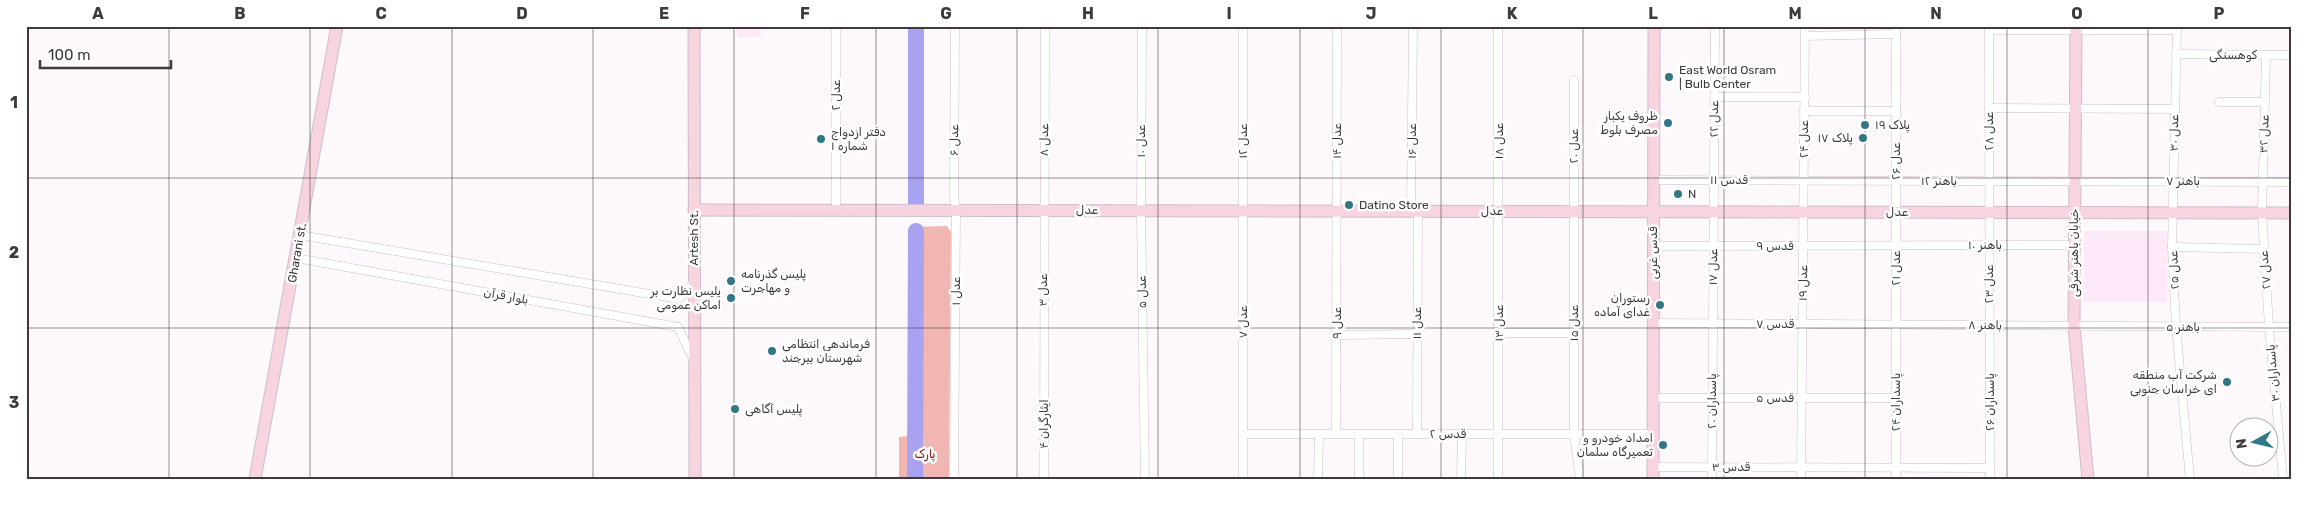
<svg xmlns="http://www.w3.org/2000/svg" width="2317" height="505" font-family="Rubik,'Noto Sans Arabic',sans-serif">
  <rect width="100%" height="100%" fill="#fdf8fc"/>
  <g fill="#fee9f8">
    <rect x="737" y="26" width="24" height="11"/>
    <polygon points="2084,231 2168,231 2167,302 2084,302"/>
  </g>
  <polygon fill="#f1b6b1" points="947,226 951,232 949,479 899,479 899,437 909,436 914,227"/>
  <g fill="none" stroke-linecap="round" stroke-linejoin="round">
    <g stroke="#a8a2f0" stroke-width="16">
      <polyline points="916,205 916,26"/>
      <polyline points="915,479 916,231"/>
    </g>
    <defs>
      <g id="street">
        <polyline points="1142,26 1141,210 1145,479"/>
        <polyline points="1498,26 1498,479"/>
        <polyline points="1989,26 1990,479"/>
        <polyline points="2177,26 2172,247 2176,326 2190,479"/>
        <polyline points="1989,30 2176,30"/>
        <polyline points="1805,36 1896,34"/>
        <polyline points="2176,54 2291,55"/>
        <polyline points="2266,55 2262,213 2269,327 2283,479"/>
        <polyline points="1574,80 1574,434 1580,479"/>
        <polyline points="1714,97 1805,97"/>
        <polyline points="2219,102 2265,102"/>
        <polyline points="1989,108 2175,109"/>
        <polyline points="1804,111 1896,111"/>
        <polyline points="1654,180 2291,182"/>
        <polyline points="836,210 836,26"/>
        <polyline points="1411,211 1413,26"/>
        <polyline points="300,235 679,299 694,282"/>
        <polyline points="1653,246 2074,245"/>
        <polyline points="2172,247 2264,249"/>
        <polyline points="296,258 678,327 693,359"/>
        <polyline points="1653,323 2291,327"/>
        <polyline points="1499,333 1574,333"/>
        <polyline points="1337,335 1417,334"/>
        <polyline points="1653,398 1897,398"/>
        <polyline points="1243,434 1653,434"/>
        <polyline points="1336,434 1337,26"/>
        <polyline points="1417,434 1418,211"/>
        <polyline points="1653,467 1990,468"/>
        <polyline points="954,479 956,210 954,197 955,26"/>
        <polyline points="1044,479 1045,26"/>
        <polyline points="1243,479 1243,26"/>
        <polyline points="1318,479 1319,434"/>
        <polyline points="1359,479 1359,434"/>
        <polyline points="1398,479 1398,434"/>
        <polyline points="1461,479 1462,434"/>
        <polyline points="1712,479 1715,26"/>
        <polyline points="1801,479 1805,26"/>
        <polyline points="1896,479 1896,26"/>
      </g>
      <g id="secondary">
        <polyline points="694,26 695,479"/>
        <polyline points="2076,26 2074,326 2088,479"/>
        <polyline points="694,210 2291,213"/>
        <polyline points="255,479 337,26"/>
        <polyline points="1653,479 1654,26"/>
      </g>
    </defs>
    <use href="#street" stroke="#cdbfc9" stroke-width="9"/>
    <use href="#secondary" stroke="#cdbfc9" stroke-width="13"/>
    <use href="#street" stroke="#fff" stroke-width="8"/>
    <use href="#secondary" stroke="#f7d4e0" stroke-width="11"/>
  </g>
  <path fill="none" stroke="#3e393c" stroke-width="1" stroke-opacity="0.55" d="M169 26V479M310 26V479M452 26V479M593 26V479M734 26V479M876 26V479M1017 26V479M1158 26V479M1300 26V479M1441 26V479M1583 26V479M1724 26V479M1865 26V479M2007 26V479M2148 26V479M26 178H2291M26 328H2291"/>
  <g fill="#327786" stroke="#fff" stroke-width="2">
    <circle cx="1669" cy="77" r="5"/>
    <circle cx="1668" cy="123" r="5"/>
    <circle cx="1865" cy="125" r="5"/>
    <circle cx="1863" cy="138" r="5"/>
    <circle cx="821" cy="139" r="5"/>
    <circle cx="1678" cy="194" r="5"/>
    <circle cx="1349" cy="205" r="5"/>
    <circle cx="731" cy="281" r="5"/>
    <circle cx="731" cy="298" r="5"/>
    <circle cx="1660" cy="305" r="5"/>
    <circle cx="772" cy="351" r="5"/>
    <circle cx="2227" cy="382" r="5"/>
    <circle cx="735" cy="409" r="5"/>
    <circle cx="1663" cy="445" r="5"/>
  </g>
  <g text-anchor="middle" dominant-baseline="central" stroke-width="5" stroke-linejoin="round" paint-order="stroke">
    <g font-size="12" fill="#3e393c" stroke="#fff">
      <text x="2233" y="55">کوهسنگی</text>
      <text transform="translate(836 95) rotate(-90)">عدل ۲</text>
      <text transform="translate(1714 119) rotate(-89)">عدل ۲۲</text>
      <text transform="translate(1989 131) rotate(-90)">عدل ۲۸</text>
      <text transform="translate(2174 133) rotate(-89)">عدل ۳۰</text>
      <text transform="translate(2264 134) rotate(-88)">عدل ۳۲</text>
      <text transform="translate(1804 139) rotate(-90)">عدل ۲۴</text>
      <text transform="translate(954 140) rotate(-89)">عدل ۶</text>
      <text transform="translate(1044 140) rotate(-89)">عدل ۸</text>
      <text transform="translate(1141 141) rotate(-90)">عدل ۱۰</text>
      <text transform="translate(1243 141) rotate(-90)">عدل ۱۲</text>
      <text transform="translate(1337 141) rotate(-90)">عدل ۱۴</text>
      <text transform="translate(1412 141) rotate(-90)">عدل ۱۶</text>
      <text transform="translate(1499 141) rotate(-90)">عدل ۱۸</text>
      <text transform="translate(1574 146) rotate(-90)">عدل ۲۰</text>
      <text transform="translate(1896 161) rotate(-90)">عدل ۲۶</text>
      <text x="1729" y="180">قدس ۱۱</text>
      <text x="1939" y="181">باهنر ۱۲</text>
      <text x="2183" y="181">باهنر ۷</text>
      <text x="1087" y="210">عدل</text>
      <text x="1492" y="211">عدل</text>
      <text x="1897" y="212">عدل</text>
      <text transform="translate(694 238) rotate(-90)">Artesh St.</text>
      <text x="1985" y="245">باهنر ۱۰</text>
      <text x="1775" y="246">قدس ۹</text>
      <text transform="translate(297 253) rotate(-80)">Gharani st.</text>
      <text transform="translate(1653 253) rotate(-90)">قدس غربی</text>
      <text transform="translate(2074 253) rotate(-90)">خیابان باهنر شرقی</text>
      <text transform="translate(1713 267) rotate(-89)">عدل ۱۷</text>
      <text transform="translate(1896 268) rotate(-90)">عدل ۲۱</text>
      <text transform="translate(2174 270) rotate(-92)">عدل ۲۵</text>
      <text transform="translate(2265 270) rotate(-94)">عدل ۲۷</text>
      <text transform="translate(1803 283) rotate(-89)">عدل ۱۹</text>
      <text transform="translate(1989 284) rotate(-90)">عدل ۲۳</text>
      <text transform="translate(1043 290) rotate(-90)">عدل ۳</text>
      <text transform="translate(956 291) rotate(-90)">عدل ۱</text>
      <text transform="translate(1142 292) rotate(-91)">عدل ۵</text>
      <text transform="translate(506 296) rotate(10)">بلوار قرآن</text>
      <text transform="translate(1243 322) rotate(-90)">عدل ۷</text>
      <text transform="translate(1337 323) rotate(-90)">عدل ۹</text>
      <text transform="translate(1417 323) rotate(-90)">عدل ۱۱</text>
      <text transform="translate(1499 323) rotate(-90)">عدل ۱۳</text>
      <text transform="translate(1574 323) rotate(-90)">عدل ۱۵</text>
      <text x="1775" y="324">قدس ۷</text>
      <text transform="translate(1985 325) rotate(1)">باهنر ۸</text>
      <text x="2183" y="327">باهنر ۵</text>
      <text transform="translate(2273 373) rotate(-95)">پاسداران ۳۰</text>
      <text x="1775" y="398">قدس ۵</text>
      <text transform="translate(1712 401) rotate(-90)">پاسداران ۲۰</text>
      <text transform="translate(1896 402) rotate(-90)">پاسداران ۲۴</text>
      <text transform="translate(1990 402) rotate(-90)">پاسداران ۲۶</text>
      <text transform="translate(1044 424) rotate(-90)">ایثارگران ۴</text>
      <text x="1448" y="434">قدس ۲</text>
      <text x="1731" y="467">قدس ۳</text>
    </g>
    <g font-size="12" fill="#3e393c" stroke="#fff" text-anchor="start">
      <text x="1679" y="70">East World Osram<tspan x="1679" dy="14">| Bulb Center</tspan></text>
      <text x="1658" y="116" text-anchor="end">ظروف یکبار<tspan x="1658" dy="14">مصرف بلوط</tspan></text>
      <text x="1875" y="125">پلاک ۱۹</text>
      <text x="831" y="132">دفتر ازدواج<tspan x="831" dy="14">شماره ۱</tspan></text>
      <text x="1853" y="138" text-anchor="end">پلاک ۱۷</text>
      <text x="1688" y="194">N</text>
      <text x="1359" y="205">Datino Store</text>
      <text x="741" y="274">پلیس گذرنامه<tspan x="741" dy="14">و مهاجرت</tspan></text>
      <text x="721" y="291" text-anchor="end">پلیس نظارت بر<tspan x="721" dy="14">اماکن عمومی</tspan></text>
      <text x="1650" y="298" text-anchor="end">رستوران<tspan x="1650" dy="14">غدای آماده</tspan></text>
      <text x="782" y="344">فرماندهی انتظامی<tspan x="782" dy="14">شهرستان بیرجند</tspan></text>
      <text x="2217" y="375" text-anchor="end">شرکت آب منطقه<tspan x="2217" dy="14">ای خراسان جنوبی</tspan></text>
      <text x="745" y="409">پلیس آگاهی</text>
      <text x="1653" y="438" text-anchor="end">امداد خودرو و<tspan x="1653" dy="14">تعمیرگاه سلمان</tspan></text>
    </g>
    <g font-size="12" fill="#82171d" stroke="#fff">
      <text x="925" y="454">پارک</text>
    </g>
  </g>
  <rect width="2317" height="505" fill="none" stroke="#ffffff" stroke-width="55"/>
  <g transform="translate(2254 442) rotate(262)"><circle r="24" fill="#ffffff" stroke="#b2b0b1"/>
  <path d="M0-4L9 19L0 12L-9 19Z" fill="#327786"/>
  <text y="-8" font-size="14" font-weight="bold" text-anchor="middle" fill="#3e393c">N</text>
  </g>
  <path d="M40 60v8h131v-8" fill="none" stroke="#3e393c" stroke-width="2.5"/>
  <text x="48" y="60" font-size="15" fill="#3e393c" stroke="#ffffff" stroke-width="4" paint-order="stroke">100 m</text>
  <rect x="28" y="28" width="2262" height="450" fill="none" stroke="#3e393c" stroke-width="2"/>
  <g font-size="16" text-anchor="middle" font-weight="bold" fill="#3e393c">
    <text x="98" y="19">A</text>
    <text x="240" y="19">B</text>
    <text x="381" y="19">C</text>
    <text x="522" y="19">D</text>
    <text x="664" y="19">E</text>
    <text x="805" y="19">F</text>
    <text x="946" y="19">G</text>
    <text x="1088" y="19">H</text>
    <text x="1229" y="19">I</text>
    <text x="1371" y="19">J</text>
    <text x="1512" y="19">K</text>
    <text x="1653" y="19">L</text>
    <text x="1795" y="19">M</text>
    <text x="1936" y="19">N</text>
    <text x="2077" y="19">O</text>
    <text x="2219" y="19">P</text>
    <text x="14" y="108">1</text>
    <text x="14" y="258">2</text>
    <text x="14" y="408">3</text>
  </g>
</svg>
